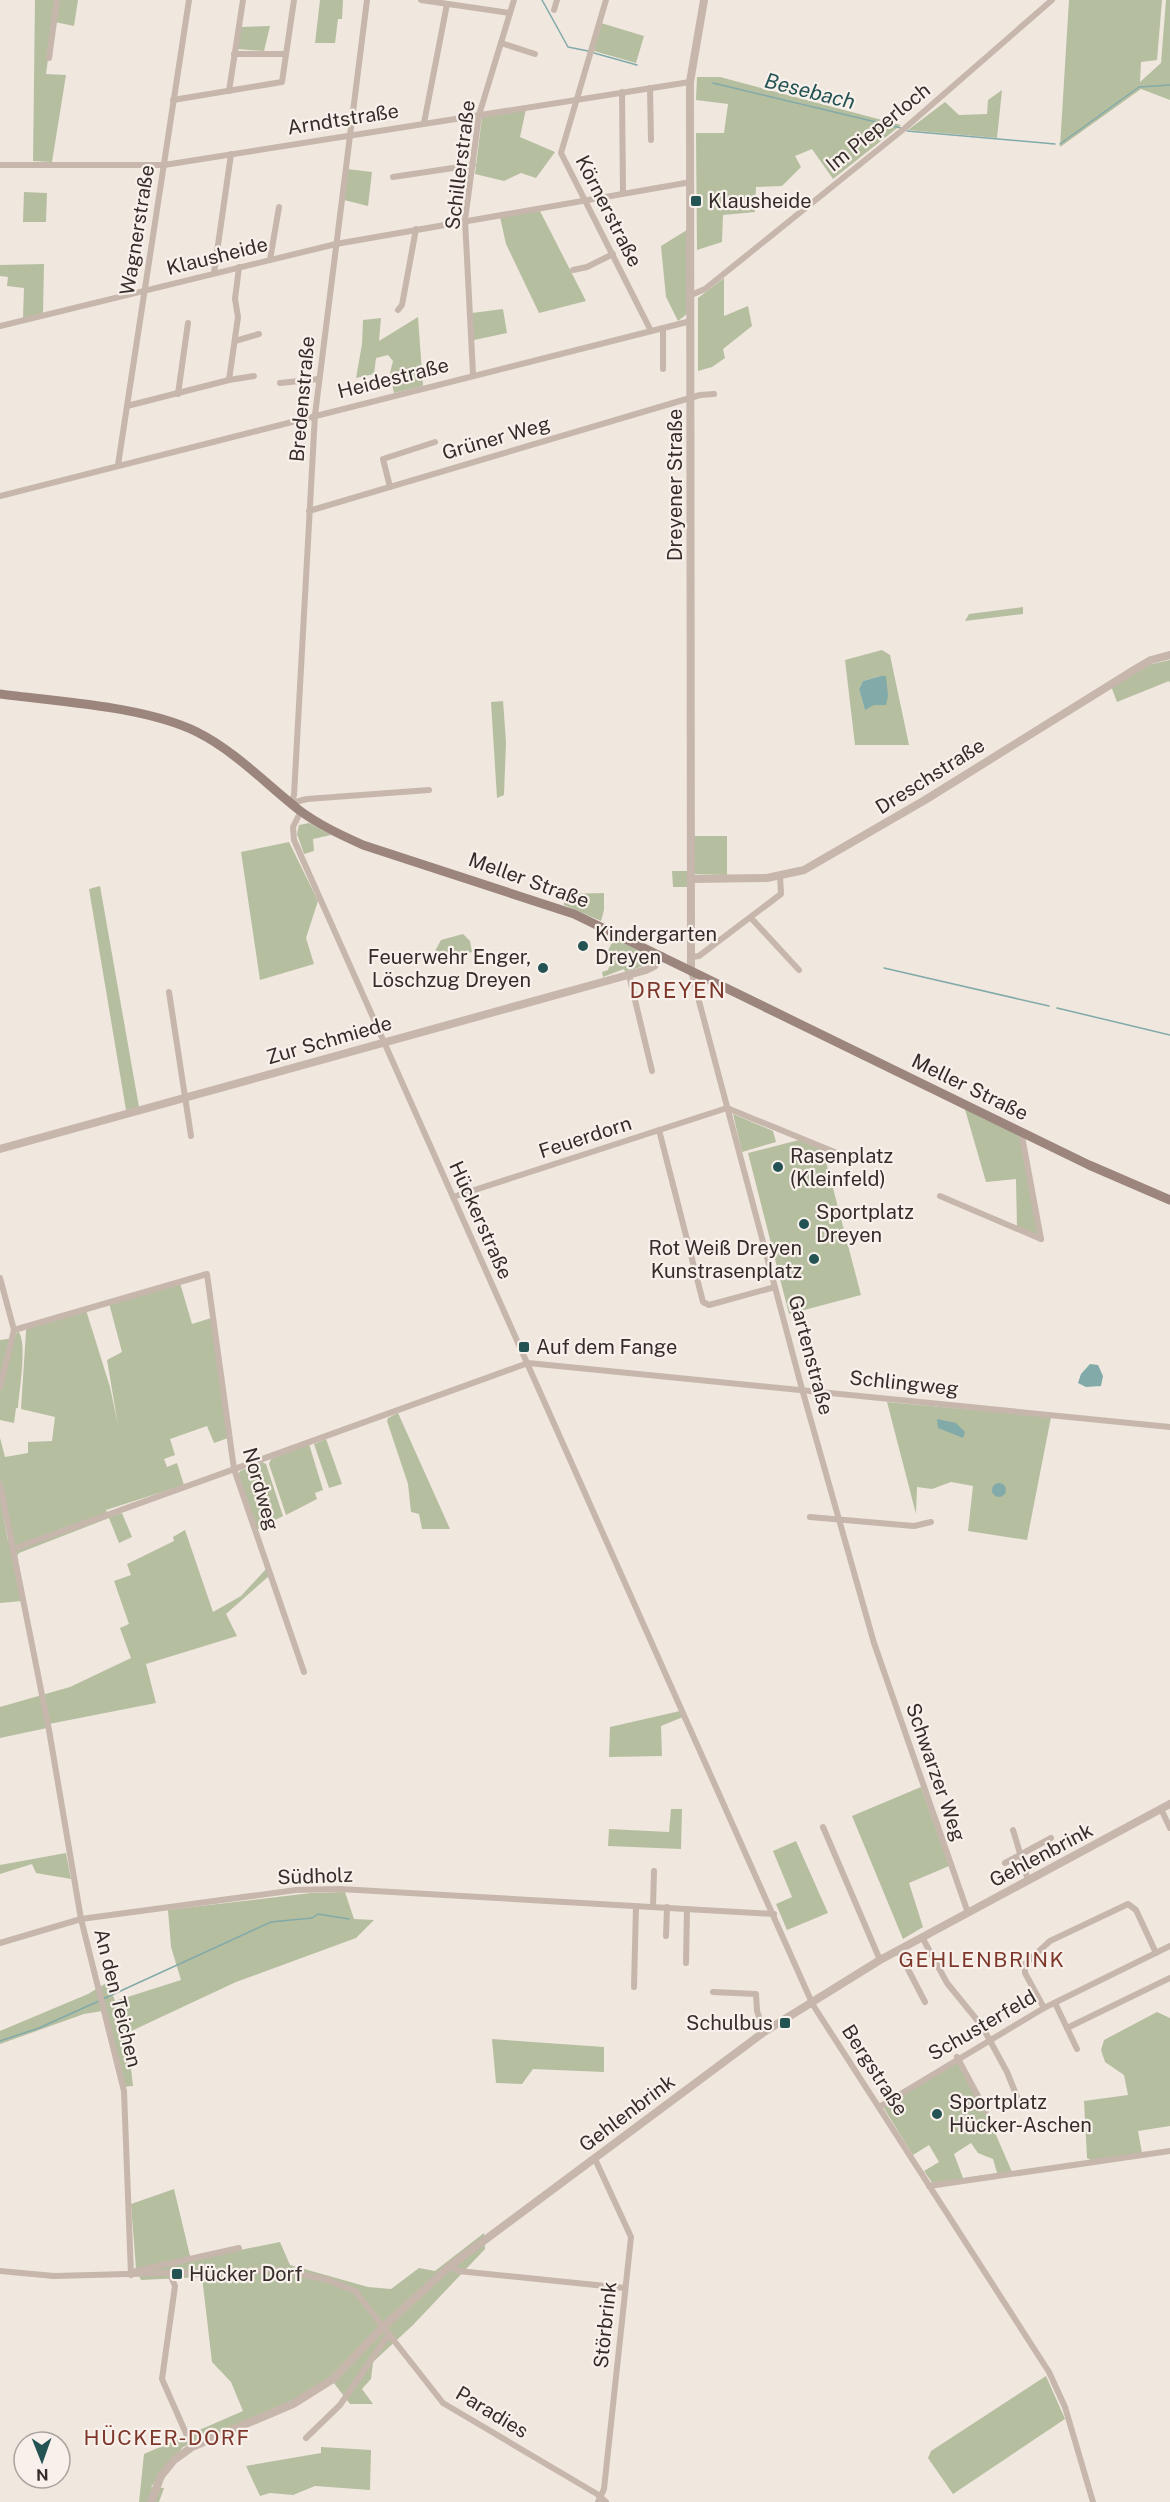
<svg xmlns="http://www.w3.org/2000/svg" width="1170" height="2502" font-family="'Public Sans',sans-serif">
  <rect width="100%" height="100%" fill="#f0e7df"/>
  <g fill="#b6bea0" fill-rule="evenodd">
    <polygon points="35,0 56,0 46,74 66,75 52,162 33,161"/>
    <polygon points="59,0 78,0 74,26 55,22"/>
    <polygon points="320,0 343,0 342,19 338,19 335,43 315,43"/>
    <polygon points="1069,0 1162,0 1157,60 1141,62 1140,82 1161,63 1166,0 1170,0 1170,100 1141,89 1060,147"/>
    <polygon points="601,23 644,36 636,63 594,51"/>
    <polygon points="270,26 264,51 237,49 240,27"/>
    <polygon points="697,77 720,77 901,125 833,179 812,149 795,156 801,167 782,186 756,187 755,212 723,215 722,242 697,250 696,133 724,133 728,104 696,100"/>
    <polygon points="1002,90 997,138 908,130 945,102 959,115 987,114 988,100"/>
    <polygon points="526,109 520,137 555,152 536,178 521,173 504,181 475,174 482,117"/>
    <polygon points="347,169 372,172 368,206 344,200"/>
    <polygon points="24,192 47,193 46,222 23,222"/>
    <polygon points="540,211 586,301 539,313 506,244 500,217"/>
    <polygon points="687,230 688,313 678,321 666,297 661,246"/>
    <polygon points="44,264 43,313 23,318 24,288 7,286 8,277 0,276 0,265"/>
    <polygon points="724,278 724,316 748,306 752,326 723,349 725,358 712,367 698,371 698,298"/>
    <polygon points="503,309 507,333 474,340 472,313"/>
    <polygon points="418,317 423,386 394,393 390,373 393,361 388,355 376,358 374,374 356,378 362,344 363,320 381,318 379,341"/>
    <polygon points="1023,607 1023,614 965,621 969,614"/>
    <path d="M882 650 890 655 909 745H855L845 660ZM881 676 873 705 865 709 859 689 863 681Z"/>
    <polygon points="1170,660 1170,683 1169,681 1117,702 1111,686 1148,665"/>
    <polygon points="503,701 506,742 504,795 497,798 491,702"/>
    <polygon points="309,823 331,835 313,839 314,851 304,854 297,834 299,825"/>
    <polygon points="687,836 727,836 727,875 688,874 688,887 673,887 672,871 687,871"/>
    <polygon points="289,842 318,901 306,938 314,964 260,980 241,852"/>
    <polygon points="100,886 139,1107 126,1110 89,889"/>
    <polygon points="604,893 604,910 601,921 564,905 564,894"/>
    <polygon points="463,934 470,941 472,952 445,960 435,957 435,951 441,940"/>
    <polygon points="614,938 649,954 652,960 650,964 625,972 624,969 603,977 602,972 608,970 613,957 607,953"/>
    <polygon points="964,1106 1020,1136 1039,1236 1017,1228 1016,1179 986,1182"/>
    <polygon points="733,1114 773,1131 776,1142 742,1152"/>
    <polygon points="799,1140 823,1150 861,1295 789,1314 748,1153"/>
    <polygon points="180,1283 192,1324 211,1318 228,1438 214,1443 207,1426 170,1439 175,1455 164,1459 167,1467 177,1463 184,1485 106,1510 109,1517 122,1513 132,1537 119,1543 109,1518 19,1553 13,1562 22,1601 0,1603 0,1497 8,1541 11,1535 0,1493 0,1438 5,1457 28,1453 28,1442 52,1441 55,1417 21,1409 26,1331 27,1328 86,1310 110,1387 118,1425 107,1360 122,1352 109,1303"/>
    <path d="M18 1331C28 1342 19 1391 18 1408H16L14 1423 0 1420V1340L14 1338Z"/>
    <polygon points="887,1402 1051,1417 1027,1540 968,1531 973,1486 951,1482 932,1489 917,1487 916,1514"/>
    <polygon points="398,1413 450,1529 422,1529 419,1514 411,1512 408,1484 387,1421 388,1418"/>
    <polygon points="326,1439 342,1484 329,1488 314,1444"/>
    <polygon points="309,1444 323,1490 315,1493 317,1499 286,1515 269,1464 271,1459"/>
    <polygon points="262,1462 266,1464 283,1516 256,1530 238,1475 240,1471"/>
    <polygon points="185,1530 213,1612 241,1596 267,1568 269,1576 226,1614 237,1636 146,1664 156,1703 49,1724 47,1728 0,1738 0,1707 70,1687 131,1658 120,1628 129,1624 114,1581 131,1575 127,1564 174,1541 173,1537"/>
    <polygon points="680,1711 683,1717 661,1726 662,1756 609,1757 610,1727"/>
    <polygon points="921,1787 949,1866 909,1883 923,1927 903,1939 852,1816"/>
    <polygon points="671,1809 682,1809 681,1849 608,1846 609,1829 669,1832"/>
    <polygon points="796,1841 828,1913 787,1930 776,1904 792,1897 773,1851"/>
    <polygon points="66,1853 71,1879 36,1873 32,1864 0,1874 0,1865"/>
    <polygon points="345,1892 354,1919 374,1920 356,1938 236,1982 127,2033 133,2086 123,2087 102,2011 84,2014 0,2044 0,2031 88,1994 108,1982 115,2001 181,1980 171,1947 168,1910 311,1893"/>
    <polygon points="1157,2012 1170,2018 1170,2126 1138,2131 1142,2153 1091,2160 1087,2158 1084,2101 1128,2095 1124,2075 1105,2062 1101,2050 1104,2040"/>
    <polygon points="492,2039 604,2047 604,2072 533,2069 522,2084 496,2083"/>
    <path d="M956 2061 990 2121 1012 2172 933 2184 924 2171 939 2162 929 2145 913 2155 883 2107ZM971 2143 978 2153 993 2159 997 2173 963 2178 954 2154Z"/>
    <polygon points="174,2189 191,2260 280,2242 290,2265 368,2287 391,2289 419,2268 435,2271 484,2233 485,2249 413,2325 373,2362 371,2379 362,2389 373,2404 350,2404 330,2378 296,2399 183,2447 151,2487 164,2488 159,2502 139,2502 144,2454 243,2411 231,2382 212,2362 202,2277 141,2280 136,2269 131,2204"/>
    <polygon points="1046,2376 1065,2419 953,2494 928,2458 931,2451"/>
    <polygon points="321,2447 371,2450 370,2490 315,2486 293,2495 270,2493 260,2496 246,2466 321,2453"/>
  </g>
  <g fill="#81aaa9">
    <polygon points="881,676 886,676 888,696 886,705 874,705 865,710 859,689 863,681"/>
    <polygon points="1090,1364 1098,1365 1103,1376 1101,1386 1086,1387 1078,1383 1081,1374"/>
    <polygon points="937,1419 956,1423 965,1432 963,1438 938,1428"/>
    <circle cx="999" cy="1490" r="7"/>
  </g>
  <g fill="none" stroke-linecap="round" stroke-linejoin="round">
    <g stroke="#81aaa9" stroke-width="1.5">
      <polyline points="542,0 568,47 588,51"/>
      <polyline points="594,53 637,65"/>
      <polyline points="713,83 901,128"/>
      <polyline points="907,131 1055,144"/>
      <polyline points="1060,144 1139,87 1170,85"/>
      <polyline points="884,968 1049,1006"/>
      <polyline points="1057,1008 1170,1035"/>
      <polyline points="103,1999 271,1922 312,1918 318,1914 349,1919"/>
      <polyline points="0,2041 39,2028 99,2001"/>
    </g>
    <g stroke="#c7b6ac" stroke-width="6">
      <polyline points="421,0 510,13"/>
      <polyline points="606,0 561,153 651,331"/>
      <polyline points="554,10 557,0"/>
      <polyline points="501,43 535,54"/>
      <polyline points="234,54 286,54"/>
      <polyline points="49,58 57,0"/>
      <polyline points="650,88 651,140"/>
      <polyline points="229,91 243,0"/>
      <polyline points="622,92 623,193"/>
      <polyline points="173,100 282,82 294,0"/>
      <polyline points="424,123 447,4"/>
      <polyline points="0,165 164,165 690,82"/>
      <polyline points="393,177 473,165"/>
      <polyline points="270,260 279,207"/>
      <polyline points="573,270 587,267 613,254"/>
      <polyline points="214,273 231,154"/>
      <polyline points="691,295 705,289 905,128 1052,0"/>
      <polyline points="398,310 402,305 416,229"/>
      <polyline points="0,326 336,244 691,182"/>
      <polyline points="663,328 663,369"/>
      <polyline points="235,341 259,334"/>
      <polyline points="473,374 465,220 479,115 514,0"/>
      <polyline points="229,380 238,317 235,299 239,267"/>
      <polyline points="280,383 319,379"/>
      <polyline points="178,394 188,323"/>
      <polyline points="127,406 229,380 254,376"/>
      <polyline points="118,465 189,0"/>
      <polyline points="390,487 383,459 435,442"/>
      <polyline points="0,496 691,321"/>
      <polyline points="309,511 700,395 714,394"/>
      <polyline points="291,803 294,795 315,415 367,0"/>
      <polyline points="291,803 307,799 429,790"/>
      <polyline points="301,811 293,827 294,840 813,2005 1049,2372 1065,2407 1093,2502"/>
      <polyline points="751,918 799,970"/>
      <polyline points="692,957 699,956 781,894 780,876"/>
      <polyline points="691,971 802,1389 874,1643 968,1913"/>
      <polyline points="629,975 652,1071"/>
      <polyline points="169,992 191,1136"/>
      <polyline points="727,1108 854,1160"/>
      <polyline points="659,1130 703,1302 709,1305 775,1287"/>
      <polyline points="1021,1131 1041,1239"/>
      <polyline points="940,1196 1041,1239"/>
      <polyline points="453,1197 727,1108"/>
      <polyline points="0,1278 14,1330 0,1387"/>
      <polyline points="14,1330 207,1274 234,1469 304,1672"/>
      <polyline points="0,1484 49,1730 81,1919 124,2091 131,2275"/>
      <polyline points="810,1517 914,1526 931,1522"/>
      <polyline points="13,1549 528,1363 1170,1427"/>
      <polyline points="1161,1809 1170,1828"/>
      <polyline points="823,1827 880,1960"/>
      <polyline points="1013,1830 1028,1880"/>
      <polyline points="1005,1863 1051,1838"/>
      <polyline points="653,1907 654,1871"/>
      <polyline points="666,1936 667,1907"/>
      <polyline points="922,1937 947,1983 982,2026 1007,2072 1020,2104"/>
      <polyline points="0,1943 81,1919 296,1890 340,1889 774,1914"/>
      <polyline points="898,1950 925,2002"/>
      <polyline points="686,1963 687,1909"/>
      <polyline points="634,1987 636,1906"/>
      <polyline points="713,1992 756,1994 757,2011 764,2032"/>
      <polyline points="1055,2003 1077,2049"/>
      <polyline points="1044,2008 1025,1973 1025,1964 1050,1941 1128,1904 1136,1910 1156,1953"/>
      <polyline points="1067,2028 1170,1978"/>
      <polyline points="957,2057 986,2111"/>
      <polyline points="879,2107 1044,2008 1170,1946"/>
      <polyline points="595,2159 631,2237 604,2489 598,2502"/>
      <polyline points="929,2186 1170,2151"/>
      <polyline points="450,2266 458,2271 625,2288"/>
      <polyline points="0,2271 54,2276 278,2270 325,2279 355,2291 443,2403 597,2494 606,2502"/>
      <polyline points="170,2274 175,2286 162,2379 192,2447"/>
      <polyline points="131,2275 136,2271 239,2248"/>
      <polyline points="306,2438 340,2405 389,2334"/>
    </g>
    <g stroke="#c7b6ac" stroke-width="8">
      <polyline points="693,879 767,878 804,870 925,800 1134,670 1151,660 1170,655"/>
      <polyline points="691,971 690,82 704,0"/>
      <polyline points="0,1149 646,970 654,966 662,956"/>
      <polyline points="151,2502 161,2476 174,2460 192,2447 293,2404 333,2379 383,2327 450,2266 764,2032 880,1960 1170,1804"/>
    </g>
    <path stroke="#9b857d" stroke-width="9" d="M0 694C59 702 144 706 197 732 235 751 266 784 299 810 319 825 341 835 363 845L574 914 1089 1165 1170 1200"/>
  </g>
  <g fill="#245353" stroke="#f8f1eb" stroke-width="2">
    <rect x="690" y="195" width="12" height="12" rx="3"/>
    <circle cx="583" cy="946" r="6"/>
    <circle cx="543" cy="968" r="6"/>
    <circle cx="778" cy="1167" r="6"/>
    <circle cx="804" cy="1224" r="6"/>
    <circle cx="814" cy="1259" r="6"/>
    <rect x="518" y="1341" width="12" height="12" rx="3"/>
    <rect x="779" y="2017" width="12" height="12" rx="3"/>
    <circle cx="937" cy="2114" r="6"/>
    <rect x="171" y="2268" width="12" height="12" rx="3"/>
  </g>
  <g text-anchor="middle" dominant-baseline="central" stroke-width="4.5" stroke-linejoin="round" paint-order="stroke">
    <g font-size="20" fill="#362d2a" stroke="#f8f1eb">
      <text transform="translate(343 119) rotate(-9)">Arndtstraße</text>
      <text transform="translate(878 127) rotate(-39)">Im Pieperloch</text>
      <text transform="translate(460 165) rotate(-83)">Schillerstraße</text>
      <text transform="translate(609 211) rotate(63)">Körnerstraße</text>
      <text transform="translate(137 230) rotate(-81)">Wagnerstraße</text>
      <text transform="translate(217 256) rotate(-14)">Klausheide</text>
      <text transform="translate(393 378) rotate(-14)">Heidestraße</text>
      <text transform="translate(302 399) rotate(-85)">Bredenstraße</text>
      <text transform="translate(496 438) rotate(-16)">Grüner Weg</text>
      <text transform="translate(675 485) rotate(-90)">Dreyener Straße</text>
      <text transform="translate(930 776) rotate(-32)">Dreschstraße</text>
      <text transform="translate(529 880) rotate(20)">Meller Straße</text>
      <text transform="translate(329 1040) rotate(-16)">Zur Schmiede</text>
      <text transform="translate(970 1087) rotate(26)">Meller Straße</text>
      <text transform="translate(585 1137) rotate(-18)">Feuerdorn</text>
      <text transform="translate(481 1220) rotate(66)">Hückerstraße</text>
      <text transform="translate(811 1355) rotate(75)">Gartenstraße</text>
      <text transform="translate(904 1383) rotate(6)">Schlingweg</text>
      <text transform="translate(261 1489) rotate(74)">Nordweg</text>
      <text transform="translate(936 1772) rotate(71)">Schwarzer Weg</text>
      <text transform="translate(1041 1855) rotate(-28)">Gehlenbrink</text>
      <text transform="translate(315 1876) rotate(-2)">Südholz</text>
      <text transform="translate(118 1998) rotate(76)">An den Teichen</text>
      <text transform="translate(982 2025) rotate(-30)">Schusterfeld</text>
      <text transform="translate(875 2070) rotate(57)">Bergstraße</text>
      <text transform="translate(627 2113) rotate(-37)">Gehlenbrink</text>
      <text transform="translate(605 2325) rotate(-84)">Störbrink</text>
      <text transform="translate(492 2412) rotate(31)">Paradies</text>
    </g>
    <g font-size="20" fill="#362d2a" stroke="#f8f1eb" text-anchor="start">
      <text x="708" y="201">Klausheide</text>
      <text x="595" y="934">Kindergarten<tspan x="595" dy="23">Dreyen</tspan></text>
      <text x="531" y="957" text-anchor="end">Feuerwehr Enger,<tspan x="531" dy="23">Löschzug Dreyen</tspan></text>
      <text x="790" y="1156">Rasenplatz<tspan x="790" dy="23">(Kleinfeld)</tspan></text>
      <text x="816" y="1212">Sportplatz<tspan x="816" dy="23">Dreyen</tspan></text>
      <text x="802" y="1248" text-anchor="end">Rot Weiß Dreyen<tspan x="802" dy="23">Kunstrasenplatz</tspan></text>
      <text x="536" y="1347">Auf dem Fange</text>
      <text x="773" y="2023" text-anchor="end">Schulbus</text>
      <text x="949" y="2102">Sportplatz<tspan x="949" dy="23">Hücker-Aschen</tspan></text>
      <text x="189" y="2274">Hücker Dorf</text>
    </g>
    <g font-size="21" font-style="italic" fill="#245353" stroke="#f8f1eb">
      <text transform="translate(810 91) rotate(14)">Besebach</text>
    </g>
    <g font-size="21" letter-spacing="1.5" fill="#7d382b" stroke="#f8f1eb">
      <text x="982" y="1959">GEHLENBRINK</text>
      <text x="167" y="2437">HÜCKER-DORF</text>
    </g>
    <g font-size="22" letter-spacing="1.5" fill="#7d382b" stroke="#f8f1eb">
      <text x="678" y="990">DREYEN</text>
    </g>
  </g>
  <g transform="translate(42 2460) rotate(179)"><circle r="28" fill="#f8f1eb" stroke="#aaa39e" stroke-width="1.5"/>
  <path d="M0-4.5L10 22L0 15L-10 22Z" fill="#245353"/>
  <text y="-9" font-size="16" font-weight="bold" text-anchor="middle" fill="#362d2a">N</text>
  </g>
</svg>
